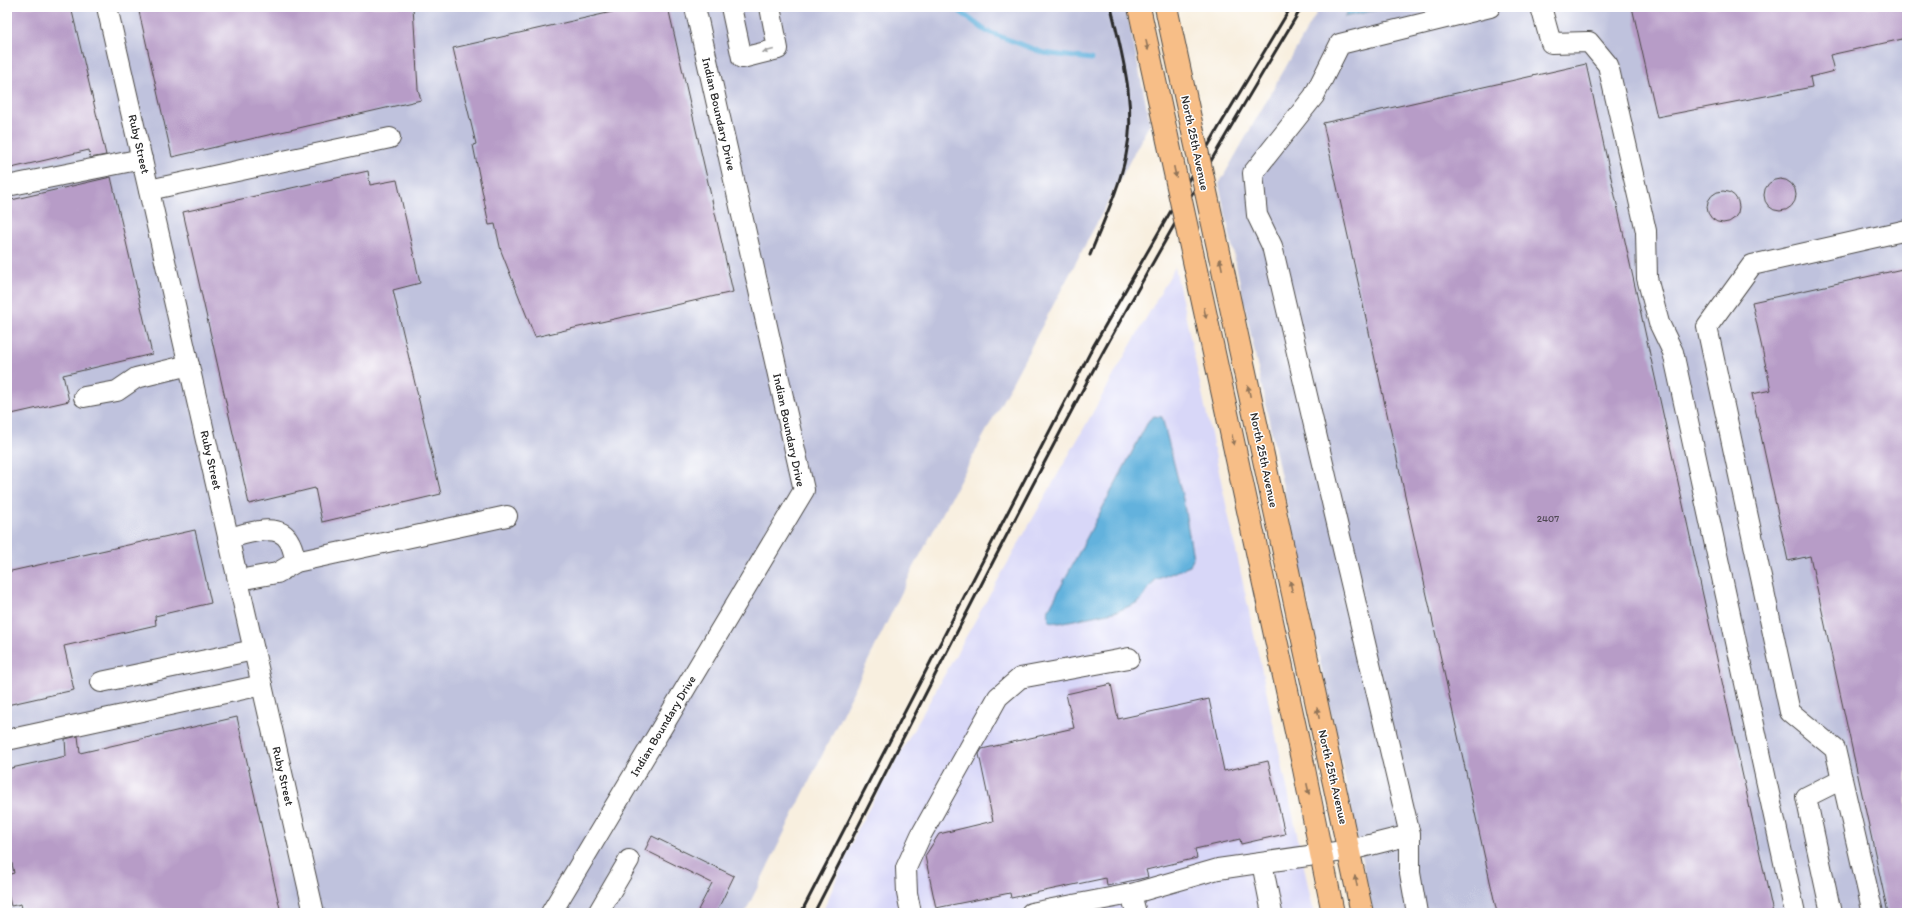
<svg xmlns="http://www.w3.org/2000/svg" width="1914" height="920" font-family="Itim,sans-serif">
  <rect width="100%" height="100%" fill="#fff"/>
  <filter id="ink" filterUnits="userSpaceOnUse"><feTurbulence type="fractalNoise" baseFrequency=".025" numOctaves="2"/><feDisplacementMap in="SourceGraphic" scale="8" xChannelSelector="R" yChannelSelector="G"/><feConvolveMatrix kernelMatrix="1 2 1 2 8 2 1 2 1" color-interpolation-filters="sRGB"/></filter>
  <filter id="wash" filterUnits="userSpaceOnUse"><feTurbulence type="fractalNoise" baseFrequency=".012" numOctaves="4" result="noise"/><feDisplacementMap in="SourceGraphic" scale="16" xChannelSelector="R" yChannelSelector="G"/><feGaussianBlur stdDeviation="0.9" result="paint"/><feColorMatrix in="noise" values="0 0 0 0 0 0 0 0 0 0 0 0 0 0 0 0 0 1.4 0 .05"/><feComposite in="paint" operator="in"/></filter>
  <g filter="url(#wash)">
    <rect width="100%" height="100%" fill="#f8efdf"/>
    <polygon fill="#d8d7f8" points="1175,267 1314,913 822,913 859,826"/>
    <g fill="#bfc2dd">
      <polygon points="7,7 1126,7 1150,123 914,567 745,913 7,913"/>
      <polygon points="1320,7 1907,7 1907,913 1373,913 1219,184"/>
    </g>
    <g fill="#63b2dd" stroke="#476e84">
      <polygon points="1351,7 1390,7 1344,17"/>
      <polygon points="1154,416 1162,417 1183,499 1193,558 1190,566 1155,580 1139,602 1118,611 1059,623 1049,621 1048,611 1149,420"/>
    </g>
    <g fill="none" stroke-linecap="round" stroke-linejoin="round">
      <polyline stroke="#63b2dd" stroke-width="5" points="954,7 986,31 1044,53 1091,59"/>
    </g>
    <g id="blocks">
      <g fill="#b79cc7">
        <polygon points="7,7 71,7 106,155 90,158 89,150 7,169"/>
        <polygon points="138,7 413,7 418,89 421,100 172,157"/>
        <polygon points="634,7 668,7 733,292 535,337 501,251 495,224 489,225 473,145 476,144 453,48"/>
        <polygon points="1632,7 1907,7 1907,38 1830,55 1834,71 1810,77 1812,87 1657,117"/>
        <polygon points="1586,64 1773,913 1497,913 1323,123"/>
        <polygon points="368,171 370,185 397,180 420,283 393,290 441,494 322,522 315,488 249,504 183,212"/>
        <polygon points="111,177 152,354 63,375 69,401 7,415 7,201"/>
        <circle cx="1780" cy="195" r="16"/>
        <circle cx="1723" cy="207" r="16"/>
        <polygon points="1907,268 1907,913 1888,913 1810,556 1788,561 1752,394 1771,390 1752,302"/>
        <polygon points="195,530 211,603 155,616 156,625 64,646 74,690 7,705 7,572"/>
        <polygon points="1111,684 1118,719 1209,699 1224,771 1268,761 1285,834 1241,844 1240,839 1195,849 1197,858 1146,870 1148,877 1144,878 1107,886 1106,878 1011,898 1010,893 936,908 925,856 939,834 993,821 979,754 982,749 1074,728 1066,694"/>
        <polygon points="237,717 281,913 23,913 21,904 11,906 7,889 7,875 14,873 7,841 7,769 66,756 65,739 78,736 80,753"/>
        <polygon points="652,836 734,876 716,913 705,913 698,910 712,883 645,850"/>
      </g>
    </g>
  </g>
  <g filter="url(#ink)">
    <use href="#blocks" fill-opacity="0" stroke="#4a4846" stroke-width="1"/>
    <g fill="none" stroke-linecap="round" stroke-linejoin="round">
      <defs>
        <g id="minor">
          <polyline points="107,7 314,913"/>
          <polyline points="731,7 742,58 778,49 770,7"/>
          <polyline points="1541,7 1551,43 1589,42 1608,65 1646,231 1647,278 1659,323 1673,352 1795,913"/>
          <polyline points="7,186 142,159"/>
          <polyline points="149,190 390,138"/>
          <polyline points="84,397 117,391 136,378 189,365"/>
          <path d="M229 538C246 534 279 521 289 541 293 547 294 555 296 562"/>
          <polyline points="239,580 277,573 296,562 507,516"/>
          <polyline points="101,682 254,650"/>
          <polyline points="7,740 262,685"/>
          <polyline points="1410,835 1410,873 1417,913"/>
          <polyline points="1262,863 1272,913"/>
          <polyline points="1131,894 1136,913"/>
          <polyline points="551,913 804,490 695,7"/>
          <polyline points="598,913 629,860"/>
          <polyline points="911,913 907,893 906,868 921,835 998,697 1020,678 1129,658"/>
          <polyline points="1031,913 1131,894 1218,869 1350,850 1410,835 1272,246 1257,215 1253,173 1314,96 1340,44 1490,7"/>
          <polyline points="1831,913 1806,797 1842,779"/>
          <polyline points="1873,913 1835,749 1790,712 1707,327 1752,265 1907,230"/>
        </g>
        <g id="major">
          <polyline points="1303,764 1333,913"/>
          <polyline points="1330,765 1362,913"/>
        </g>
      </defs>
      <use href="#minor" stroke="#4a4846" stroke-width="22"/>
      <use href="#major" stroke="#4a4846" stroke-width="24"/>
      <use href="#minor" stroke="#fff" stroke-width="20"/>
      <use href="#major" stroke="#f7be87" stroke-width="22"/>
      <g stroke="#2b2b2b" stroke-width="3">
        <path d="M1090 255C1103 222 1119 189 1126 155 1137 105 1122 55 1111 7"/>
        <polyline points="801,913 1094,345 1219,127 1291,7"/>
        <path d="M814 913C910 726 1003 537 1103 352 1167 236 1233 121 1302 7"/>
      </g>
      <defs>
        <g id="major-bridge">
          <polyline points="1139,7 1303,764"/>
          <polyline points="1166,7 1330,765"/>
        </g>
      </defs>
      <use href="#major-bridge" stroke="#4a4846" stroke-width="24" stroke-linecap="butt"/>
      <use href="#major-bridge" stroke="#f7be87" stroke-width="22"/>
    </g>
    <defs><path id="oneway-solid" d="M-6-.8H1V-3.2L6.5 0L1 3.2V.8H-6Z"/></defs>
    <g fill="#917459">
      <use href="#oneway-solid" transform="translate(1147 45) rotate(78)"/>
      <use href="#oneway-solid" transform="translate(1175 172) rotate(78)"/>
      <use href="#oneway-solid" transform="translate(1221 264) rotate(-102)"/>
      <use href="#oneway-solid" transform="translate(1205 313) rotate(78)"/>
      <use href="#oneway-solid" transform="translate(1249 391) rotate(-102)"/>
      <use href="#oneway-solid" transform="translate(1233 440) rotate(78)"/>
      <use href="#oneway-solid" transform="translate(1291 586) rotate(-102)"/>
      <use href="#oneway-solid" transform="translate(1318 713) rotate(-102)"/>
      <use href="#oneway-solid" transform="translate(1308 789) rotate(78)"/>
      <use href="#oneway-solid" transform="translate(1356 881) rotate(-102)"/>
    </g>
    <use fill="#a0a0a0" href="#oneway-solid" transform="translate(768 51) rotate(166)"/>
  </g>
  <g text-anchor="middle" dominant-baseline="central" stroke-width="3" stroke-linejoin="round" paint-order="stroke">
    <g font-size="10" fill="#4e4752">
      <text x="1548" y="518">2407</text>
    </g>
    <g font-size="12" fill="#2b2b2b" stroke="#fff">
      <text transform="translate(719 114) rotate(77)">Indian Boundary Drive</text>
      <text transform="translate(1195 143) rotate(78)">North 25th Avenue</text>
      <text transform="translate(139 144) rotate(77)">Ruby Street</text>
      <text transform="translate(789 430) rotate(78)">Indian Boundary Drive</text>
      <text transform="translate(211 460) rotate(77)">Ruby Street</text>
      <text transform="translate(1264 460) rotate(78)">North 25th Avenue</text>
      <text transform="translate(663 726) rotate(-59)">Indian Boundary Drive</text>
      <text transform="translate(283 776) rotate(77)">Ruby Street</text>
      <text transform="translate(1333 777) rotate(77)">North 25th Avenue</text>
    </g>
  </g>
  <rect width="1914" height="920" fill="none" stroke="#fff" stroke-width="24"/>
</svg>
